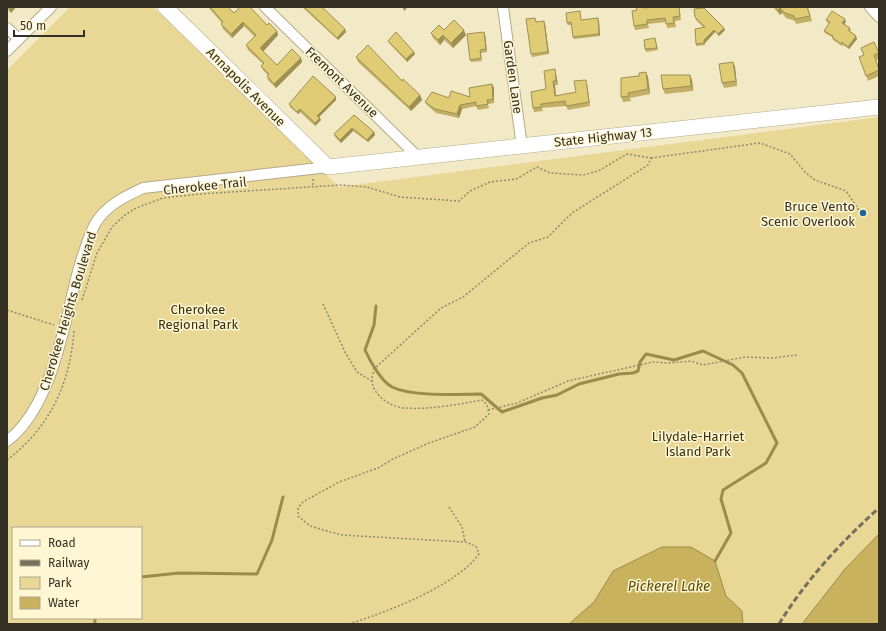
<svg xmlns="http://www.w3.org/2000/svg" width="886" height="631" font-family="'Fira Sans',sans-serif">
  <rect width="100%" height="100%" fill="#f2e9c6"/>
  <path fill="#e8d795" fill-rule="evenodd" d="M70 7H153L339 187 879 117V624H7V70ZM13 528H141V618H13Z"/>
  <g fill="#c8b25d" stroke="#9c8b4c">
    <polygon points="879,534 879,624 802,624 845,569"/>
    <polygon points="662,547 691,547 715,561 726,596 742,611 743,624 569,624 594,602 613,571"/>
  </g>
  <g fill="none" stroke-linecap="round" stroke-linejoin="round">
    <g stroke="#9c8b4c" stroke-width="3">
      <path d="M376 306 374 325 365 350C370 361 381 381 392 387 412 397 458 394 481 394L502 412 542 398 557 395 579 384 619 374 633 373 638 371 640 362 646 354 674 360 703 351 733 365 742 373 777 443 766 463 723 490 721 499 731 533 715 561"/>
      <polyline points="141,577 179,573 257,574 272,540 283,497"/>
      <polyline points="95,618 95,624"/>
    </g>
    <defs>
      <g id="street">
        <polyline points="265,7 419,158"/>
        <polyline points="503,7 522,147"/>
        <polyline points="870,7 879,17"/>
        <polyline points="7,28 19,39"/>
        <polyline points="7,51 51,7"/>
        <path d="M7 441C51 408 64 327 77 275 82 258 87 239 95 224 106 205 126 196 143 188L328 167"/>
      </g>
      <polyline id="secondary" points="165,7 328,167 879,107"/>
    </defs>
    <use href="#street" stroke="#b4ab8a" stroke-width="12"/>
    <use href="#secondary" stroke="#b4ab8a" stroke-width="16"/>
    <g stroke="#908a72" stroke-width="1.5" stroke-dasharray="2 2" stroke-linecap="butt">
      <polyline points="651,158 760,143 790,154 805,172 815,180 846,191 859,210 863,213"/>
      <polyline points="313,179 313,186"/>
      <path d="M82 300 97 253 112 227 125 215 136 208 163 198 199 194 341 185 367 187 400 197 459 201 470 191 490 182 516 179 537 167 550 173 583 175 598 171 627 154 651 158 648 165 572 213 548 237 529 243 463 297 441 308 374 369C374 373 371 378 372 381 373 396 392 408 406 408 427 410 461 404 482 400L487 405 489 414 475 427 429 443 393 459 378 468 339 482 303 502 298 508V516L310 526 341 535 465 542 476 546 479 554C456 586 387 612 349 624"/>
      <polyline points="323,304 345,352 357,372 372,381"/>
      <polyline points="7,310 54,325"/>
      <polyline points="488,410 517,403 568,381 653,362 668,363 691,361 703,365 745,357 772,358 798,355"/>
      <path d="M7 460C50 427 70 384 74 331"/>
      <polyline points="449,507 462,527 465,542"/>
    </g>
    <use href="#street" stroke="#fff" stroke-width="10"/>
    <use href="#secondary" stroke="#fff" stroke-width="15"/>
    <path stroke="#76705c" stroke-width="3" stroke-dasharray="6 3" stroke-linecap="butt" d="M779 624C806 580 841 542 879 508"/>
  </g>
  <g fill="#c2af65">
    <polygon points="7,7 16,7 11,13 7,9"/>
    <polygon points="208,7 228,7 234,13 267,25 277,31 278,35 263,51 277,65 301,58 302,62 276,88 268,80 267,76 268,75 263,70 261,66 263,64 248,50 246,45 255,37 244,26 232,38 223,29 221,24 222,23"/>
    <polygon points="302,7 322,7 346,32 338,40"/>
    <polygon points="679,7 681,20 675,21 676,27 667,28 666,22 648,24 649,28 635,30 634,26 645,8"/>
    <polygon points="773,7 808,7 812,21 796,24 795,21 786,18 782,13 780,15"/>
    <polygon points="581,14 581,20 599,21 600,36 574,39 573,37 572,25 568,25 567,23"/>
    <polygon points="695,17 725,30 719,36 715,32 705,43 705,45 696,46 696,44 703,27 696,20"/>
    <polygon points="536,20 537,22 544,21 545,24 549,54 532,57 531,54"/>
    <polygon points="826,20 846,22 844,24 850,28 851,30 850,31 856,36 857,39 849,49 843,45 842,46 833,40 832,37 825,33 824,31 829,24 827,22"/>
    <polygon points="444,30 466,35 453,48 444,40 440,45 433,38 431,33"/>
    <polygon points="484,32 485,34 487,52 481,53 482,61 471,62 470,60"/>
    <polygon points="655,38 658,50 646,52 645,49"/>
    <polygon points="388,41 414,52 415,54 407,62 389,43"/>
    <polygon points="874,42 879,55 879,59 876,60 879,69 879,76 868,81 859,57 864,55 861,48"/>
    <polygon points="356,57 402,81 420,95 422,100 411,111 358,62"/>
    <polygon points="733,62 735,67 737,86 724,88 722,83"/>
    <polygon points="555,69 556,74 558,85 555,85 556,96 576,92 587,84 590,106 568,110 566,106 542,108 543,111 534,112 533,108 546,89"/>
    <polygon points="690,75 692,80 693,91 665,94 663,89"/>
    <polygon points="639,76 648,77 650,94 630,98 631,101 623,102 621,97"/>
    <polygon points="492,84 494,88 494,103 488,104 489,108 478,110 476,106 462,109 459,118 436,113 427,105 425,102 449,98 470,97"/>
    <polygon points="336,97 336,100 319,117 321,120 315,126 300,112 298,114 290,107 289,104"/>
    <polygon points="354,115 374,132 375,135 368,142 353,131 341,143 335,137 334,134"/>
  </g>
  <g fill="#9e8f53">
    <polygon points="10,7 16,7 11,13 9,8"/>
    <polygon points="404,7 408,7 404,11 403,8"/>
    <polygon points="780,8 782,13 780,15 778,10"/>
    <polygon points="598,18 599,21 600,36 599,34"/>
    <polygon points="845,19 846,22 843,26 842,23"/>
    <polygon points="544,21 545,24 549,54 548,52"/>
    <polygon points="243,22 244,26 232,38 231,34"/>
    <polygon points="724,28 725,30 719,36 718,34"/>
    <polygon points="345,29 346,32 338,40 337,38"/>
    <polygon points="464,30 466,35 453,48 451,43"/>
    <polygon points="714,30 715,32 705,43 705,45 704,40"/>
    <polygon points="277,31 278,35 262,53 260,48"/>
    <polygon points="484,32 485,34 487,52 486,49"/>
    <polygon points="443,35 444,40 440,45 438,40"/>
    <polygon points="856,36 857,39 849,49 848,47"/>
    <polygon points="414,52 415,54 407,62 406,59"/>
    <polygon points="301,58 302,62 276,88 274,84"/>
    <polygon points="733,62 735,67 737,86 736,81"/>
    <polygon points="555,69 556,74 558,85 556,81"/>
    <polygon points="646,72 648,77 650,94 648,89"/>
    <polygon points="690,75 692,80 693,91 691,86"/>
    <polygon points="586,80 587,84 590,106 589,102"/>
    <polygon points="553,81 555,85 556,100 555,96"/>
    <polygon points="492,84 494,88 494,103 493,99"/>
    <polygon points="420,95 422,100 411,111 409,107"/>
    <polygon points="336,97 336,100 318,118 317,116"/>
    <polygon points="460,105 462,109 459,118 457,114"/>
    <polygon points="300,109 300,112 298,114 297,112"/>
    <polygon points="320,118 321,120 315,126 315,123"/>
    <polygon points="352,128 353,131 341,143 340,140"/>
    <polygon points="374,132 375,135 368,142 367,140"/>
  </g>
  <g fill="#e1cc76" stroke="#9e8f53">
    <polygon points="210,7 228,7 234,13 240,7 250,7 267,25 269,23 277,31 260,48 277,65 292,49 301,58 274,84 267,76 269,74 261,66 264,63 246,45 256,35 243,22 231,34 221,24 223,22"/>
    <polygon points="304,7 322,7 345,29 337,38"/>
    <polygon points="636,7 644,7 644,8 656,7 679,7 680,16 673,17 674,23 666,24 665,18 647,20 647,24 634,26 632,11 637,10"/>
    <polygon points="775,7 807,7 810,16 795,19 794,16 785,13 780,8 778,10"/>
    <polygon points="704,8 724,28 718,34 714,30 704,40 704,43 696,44 695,29 705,27 695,17 694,9"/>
    <polygon points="580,11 581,20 598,18 599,34 573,37 571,22 567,23 566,13"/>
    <polygon points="832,11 845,19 842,23 850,28 848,30 856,36 848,47 842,42 841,44 832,37 833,36 824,31 830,22 826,20"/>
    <polygon points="535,18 536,22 544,21 548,52 531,54 526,19"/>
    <polygon points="454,20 464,30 451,43 443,35 438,40 431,33 439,25 444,30"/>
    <polygon points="396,32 414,52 406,59 388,41"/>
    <polygon points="484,32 486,49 480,50 481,58 470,60 467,34"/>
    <polygon points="655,38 657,48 645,49 644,40"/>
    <polygon points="874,42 879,53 874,55 879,70 866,76 859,57 864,55 861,48"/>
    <polygon points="368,45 402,81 403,79 420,95 409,107 356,57"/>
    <polygon points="733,62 736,81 722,83 719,64"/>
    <polygon points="555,69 556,81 553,81 555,96 576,92 574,81 586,80 589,102 566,106 565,101 541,104 541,107 533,108 531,92 546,89 544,71"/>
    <polygon points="646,72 648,89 628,93 629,96 621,97 621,78 639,76 639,73"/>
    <polygon points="661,75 690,75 691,86 663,89"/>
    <polygon points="313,76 336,97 317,116 320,118 315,123 300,109 297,112 289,104"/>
    <polygon points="492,84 493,99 487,100 488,104 476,106 476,102 460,105 457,114 435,109 425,102 432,92 449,98 451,91 470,97 469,88"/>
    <polygon points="354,115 374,132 367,140 352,128 340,140 334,134"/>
  </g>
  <circle fill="#1f6599" stroke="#fff6d3" stroke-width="1.5" cx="863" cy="213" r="4"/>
  <g text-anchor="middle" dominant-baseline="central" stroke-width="3" stroke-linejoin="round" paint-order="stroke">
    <g font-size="13" fill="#343023" stroke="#fff6d3">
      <text transform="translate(513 77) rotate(82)">Garden Lane</text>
      <text transform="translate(342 82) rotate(44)">Fremont Avenue</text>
      <text transform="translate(246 87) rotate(45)">Annapolis Avenue</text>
      <text transform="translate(603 137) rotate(-6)">State Highway 13</text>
      <text transform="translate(205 186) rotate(-6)">Cherokee Trail</text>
      <text transform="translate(68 311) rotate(-73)">Cherokee Heights Boulevard</text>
    </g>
    <g font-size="13" fill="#343023" stroke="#fff6d3" text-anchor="end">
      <text x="855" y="206">Bruce Vento<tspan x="855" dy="15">Scenic Overlook</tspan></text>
    </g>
    <g font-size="13" fill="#393009" stroke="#fff6d3">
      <text x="198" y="309">Cherokee<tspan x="198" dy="15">Regional Park</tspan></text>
      <text x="698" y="436">Lilydale-Harriet<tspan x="698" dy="15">Island Park</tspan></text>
    </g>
    <g font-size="14" font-style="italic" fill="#5b4c05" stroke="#fff6d3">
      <text x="669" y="586">Pickerel Lake</text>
    </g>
  </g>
  <rect width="886" height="631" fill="none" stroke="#343023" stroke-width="16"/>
  <rect x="12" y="527" width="130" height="92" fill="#fff6d3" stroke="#aea78d"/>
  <rect x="20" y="540" width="20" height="6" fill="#ffffff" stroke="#aea78d"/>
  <text x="48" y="547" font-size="12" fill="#343023">Road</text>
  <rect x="20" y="560" width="20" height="6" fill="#76705c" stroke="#aea78d"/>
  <text x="48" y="567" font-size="12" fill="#343023">Railway</text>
  <rect x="20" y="577" width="20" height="12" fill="#e8d795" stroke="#aea78d"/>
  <text x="48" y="587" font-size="12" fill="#343023">Park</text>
  <rect x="20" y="597" width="20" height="12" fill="#c8b25d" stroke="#aea78d"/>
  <text x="48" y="607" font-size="12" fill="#343023">Water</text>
  <path d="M14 30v6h70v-6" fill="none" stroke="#343023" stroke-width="2"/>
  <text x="20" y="30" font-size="12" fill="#343023" stroke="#fff6d3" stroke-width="3" paint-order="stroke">50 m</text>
</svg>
